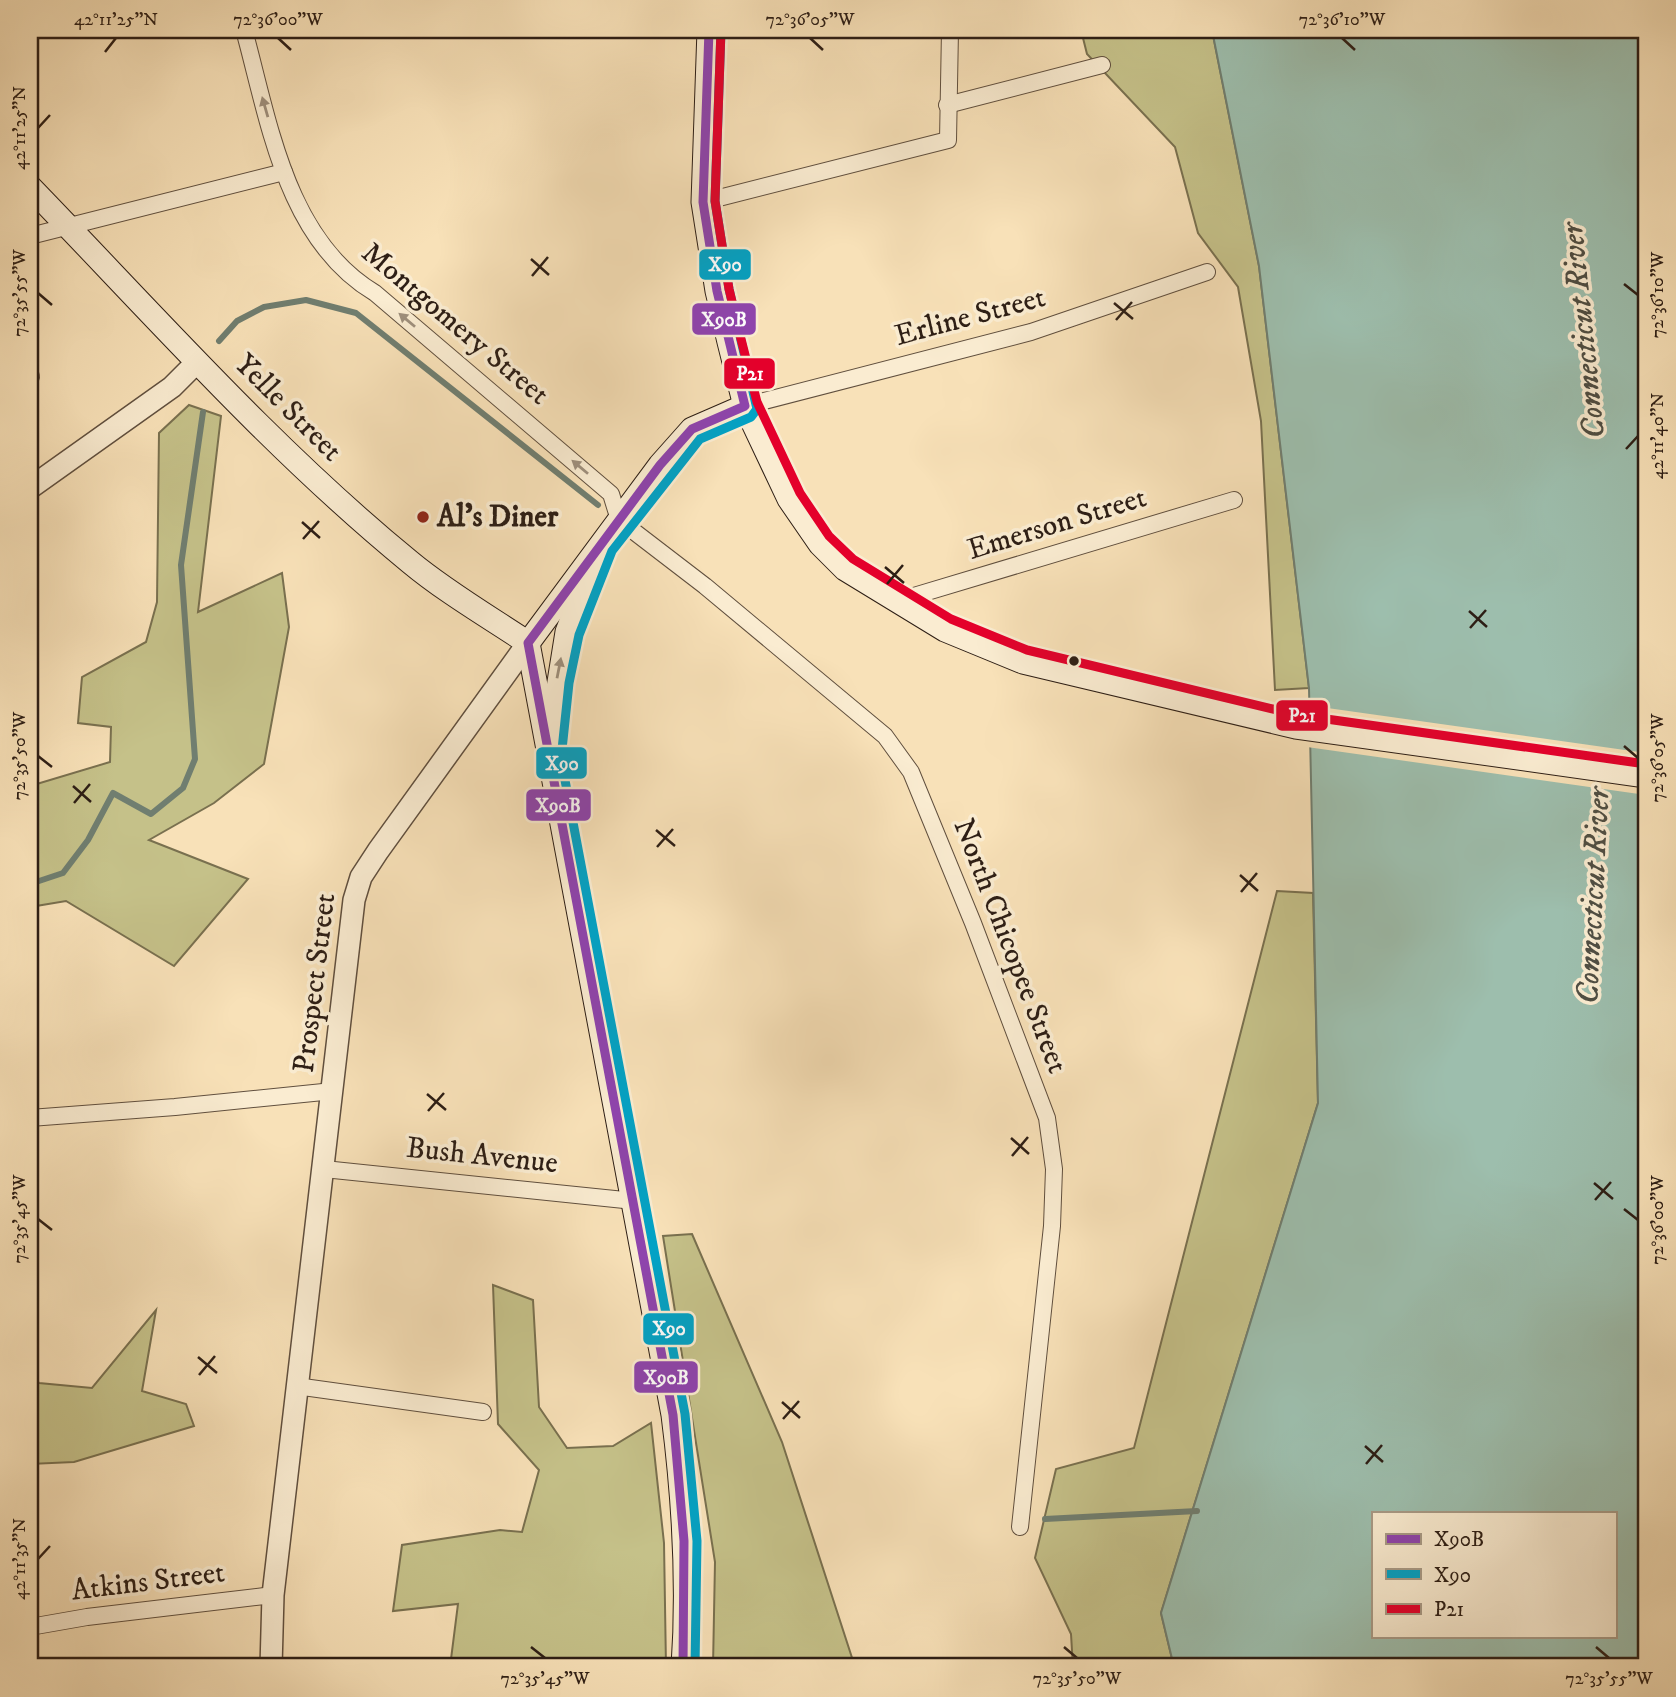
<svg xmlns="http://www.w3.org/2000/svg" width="1676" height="1697" font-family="'IM FELL DW Pica',serif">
  <rect width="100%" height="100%" fill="#f8e1b8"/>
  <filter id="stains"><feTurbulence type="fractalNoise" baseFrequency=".00286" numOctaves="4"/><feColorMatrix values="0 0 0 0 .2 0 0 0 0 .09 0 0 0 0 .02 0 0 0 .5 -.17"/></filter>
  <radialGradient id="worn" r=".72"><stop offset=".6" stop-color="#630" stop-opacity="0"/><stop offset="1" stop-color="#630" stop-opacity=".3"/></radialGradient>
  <g fill="#c5c189" stroke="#79704f" stroke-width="2">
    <polygon points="1081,30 1212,30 1259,266 1309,688 1275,690 1261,421 1238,287 1198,233 1175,147 1087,54"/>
    <polygon points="189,405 221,416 198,612 282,573 289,627 264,764 214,803 149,840 248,879 174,966 66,901 30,907 30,786 110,762 111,727 78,723 82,677 146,642 157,602 159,433"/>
    <polygon points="1277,891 1313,893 1318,1103 1161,1613 1174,1667 1073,1667 1071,1634 1035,1558 1056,1469 1134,1448"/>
    <polygon points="692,1234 782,1442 855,1667 713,1667 715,1562 663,1236"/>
    <polygon points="493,1285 533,1300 539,1407 567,1448 613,1446 651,1423 664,1543 666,1667 450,1667 458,1604 393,1611 402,1545 500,1530 522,1532 539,1470 498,1424"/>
    <polygon points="156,1310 142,1391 186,1404 194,1426 74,1462 30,1464 30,1370 39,1383 92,1388"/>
  </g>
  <path fill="#9dbead" stroke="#707e70" stroke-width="2" fill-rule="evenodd" d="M1212 30H1646V1667H1174L1161 1613 1318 1103 1309 688 1259 266ZM1373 1513H1615V1636H1373Z"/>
  <polygon fill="#f8e1b8" points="1306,705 1646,753 1646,795 1307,747"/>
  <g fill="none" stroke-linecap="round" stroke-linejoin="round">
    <g stroke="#707e70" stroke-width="6">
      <polyline points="219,341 237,321 264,307 306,300 356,313 598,505"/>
      <polyline points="30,884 63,873 88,840 113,793 151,814 183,788 195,759 181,565 203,412"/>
      <polyline points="1045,1519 1197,1511"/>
    </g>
    <defs>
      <g id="minor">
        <path d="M244 30C269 121 286 240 375 293L611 494 619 520 705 586 885 736 911 772 973 923 1047 1118 1054 1169 1052 1226 1020 1527"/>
        <polyline points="947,105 1102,65"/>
        <polyline points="703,202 948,140 950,30"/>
        <polyline points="30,236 284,172"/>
        <polyline points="30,373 31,377"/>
        <polyline points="745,406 1031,332 1207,272"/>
        <polyline points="897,601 1234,500"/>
        <polyline points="30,1118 175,1107 333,1091"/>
        <polyline points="324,1169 634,1201"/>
        <polyline points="296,1386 483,1412"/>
        <polyline points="30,1627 87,1617 273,1595"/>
      </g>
      <g id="tertiary">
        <polyline points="30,488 172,387 197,362"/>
        <polyline points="271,1667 273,1595 354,900 361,877 378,851 528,643"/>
      </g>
      <g id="secondary">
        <polyline points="709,30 703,202 717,291 729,342 745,406 789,499 820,544 845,569 945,630 1023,662 1296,727 1646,776"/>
        <path d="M30 187C154 315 272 449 410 562 446 592 489 617 528 643"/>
        <path d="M528 643 673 1415C684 1501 689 1581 683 1667"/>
        <polyline points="528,643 660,465 692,429 745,406"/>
        <polyline points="551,732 567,632 590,573"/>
      </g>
    </defs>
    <use href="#minor" stroke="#604f3e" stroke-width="18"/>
    <use href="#tertiary" stroke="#604f3e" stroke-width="24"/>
    <use href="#secondary" stroke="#2d1e15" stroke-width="25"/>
    <use href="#minor" stroke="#faecd1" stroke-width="16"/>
    <use href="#tertiary" stroke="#faecd1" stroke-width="21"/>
    <use href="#secondary" stroke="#faecd1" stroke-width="23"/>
    <defs>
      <polyline id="bus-1" points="683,1667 684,1541 673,1415 528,643 660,465 692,429 745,406 717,291 703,202 709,30"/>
      <polyline id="bus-2" points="695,1667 697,1541 685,1414 561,759 569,683 579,635 612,551 700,439 751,417 757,409 729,289 715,201 721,30"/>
      <polyline id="bus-3" points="721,30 715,201 729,289 741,339 757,402 800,493 829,536 853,559 951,619 1027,650 1298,715 1646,764"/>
    </defs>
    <use href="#bus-1" stroke="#faecd1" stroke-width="14"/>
    <use href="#bus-2" stroke="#faecd1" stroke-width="14"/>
    <use href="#bus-3" stroke="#faecd1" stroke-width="14"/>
    <use href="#bus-1" stroke="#8e44ad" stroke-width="9"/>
    <use href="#bus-2" stroke="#02a2c5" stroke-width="9"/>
    <use href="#bus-3" stroke="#e4002b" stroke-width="9"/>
  </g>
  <defs><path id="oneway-solid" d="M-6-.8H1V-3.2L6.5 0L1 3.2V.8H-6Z" transform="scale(1.75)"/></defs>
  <g fill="#9e8f7c">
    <use href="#oneway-solid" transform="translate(265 107) rotate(-106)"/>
    <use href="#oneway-solid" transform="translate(407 320) rotate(-140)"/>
    <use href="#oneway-solid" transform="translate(580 467) rotate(-140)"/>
    <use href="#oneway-solid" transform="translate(559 668) rotate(-79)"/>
  </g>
  <path fill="none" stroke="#2d1e15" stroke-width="2.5" d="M278 38 291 50M810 38 823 50M1342 38 1355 50M105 52 116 38M38 128 50 115M531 259 549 275M532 276 548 257M1624 284 1638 295M38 293 52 305M1114 303 1133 319M1116 320 1132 302M1626 449 1638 436M302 522 320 538M303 539 319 521M885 567 904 583M887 584 903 565M1469 611 1487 627M1470 628 1486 610M1624 746 1638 758M38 756 52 767M73 786 91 802M74 803 90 784M656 830 675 846M657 847 673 829M1240 875 1258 891M1241 892 1257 873M427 1094 446 1110M428 1111 444 1093M1011 1138 1029 1154M1012 1156 1028 1137M1594 1183 1613 1199M1595 1200 1611 1182M1624 1209 1638 1220M38 1219 52 1230M198 1357 217 1373M199 1375 215 1356M782 1402 800 1418M783 1419 799 1401M1365 1446 1383 1462M1366 1464 1382 1445M38 1559 50 1546M531 1647 545 1658M1064 1647 1077 1658M1596 1647 1609 1658"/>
  <circle fill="#8f2418" stroke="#faecd1" stroke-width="2.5" cx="423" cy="517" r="7"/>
  <circle fill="#2d1e15" stroke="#faecd1" stroke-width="2.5" cx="1074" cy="661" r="6"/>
  <g text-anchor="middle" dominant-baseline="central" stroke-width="7" stroke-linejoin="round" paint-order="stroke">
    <g font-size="30" fill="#2d1e15" stroke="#faecd1">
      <text transform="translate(970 317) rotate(-15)">Erline Street</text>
      <text transform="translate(455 324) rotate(40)">Montgomery Street</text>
      <text transform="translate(288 408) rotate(45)">Yelle Street</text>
      <text transform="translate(1057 524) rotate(-17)">Emerson Street</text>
      <text transform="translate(1010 946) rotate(69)">North Chicopee Street</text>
      <text transform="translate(315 983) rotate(-83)">Prospect Street</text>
      <text transform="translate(482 1156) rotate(6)">Bush Avenue</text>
      <text transform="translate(148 1582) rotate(-7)">Atkins Street</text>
    </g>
    <g font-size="30" font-weight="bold" fill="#2d1e15" stroke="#faecd1" text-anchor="start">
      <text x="437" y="517">Al's Diner</text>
    </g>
    <g font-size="32" font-style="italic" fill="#4f4e43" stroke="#faecd1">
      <text transform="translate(1584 331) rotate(-96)">Connecticut River</text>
      <text transform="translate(1594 896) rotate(-87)">Connecticut River</text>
    </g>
  </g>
  <g stroke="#faecd1" stroke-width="2.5">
    <rect x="698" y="248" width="54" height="33" rx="7" fill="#02a2c5"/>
    <rect x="691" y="302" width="66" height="34" rx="7" fill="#8e44ad"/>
    <rect x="723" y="357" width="53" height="33" rx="7" fill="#e4002b"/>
    <rect x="1275" y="699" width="54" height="33" rx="7" fill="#e4002b"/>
    <rect x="535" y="746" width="53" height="34" rx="7" fill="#02a2c5"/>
    <rect x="525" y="788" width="67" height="34" rx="7" fill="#8e44ad"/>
    <rect x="642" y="1312" width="53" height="34" rx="7" fill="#02a2c5"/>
    <rect x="633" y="1360" width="66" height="34" rx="7" fill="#8e44ad"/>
  </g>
  <g font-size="19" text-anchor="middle" font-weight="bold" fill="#fff">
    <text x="725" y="271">X90</text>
    <text x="724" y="326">X90B</text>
    <text x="750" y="380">P21</text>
    <text x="1302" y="722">P21</text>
    <text x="562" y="770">X90</text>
    <text x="558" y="812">X90B</text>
    <text x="669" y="1335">X90</text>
    <text x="666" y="1384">X90B</text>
  </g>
  <rect width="1676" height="1697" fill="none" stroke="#f8e1b8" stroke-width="77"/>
  <rect x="1372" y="1512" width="245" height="126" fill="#faecd1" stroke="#a89a86" stroke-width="2"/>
  <rect x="1386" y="1534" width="35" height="10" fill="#8e44ad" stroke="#a89a86" stroke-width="2"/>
  <text x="1434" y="1546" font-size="21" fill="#2d1e15">X90B</text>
  <rect x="1386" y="1569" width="35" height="10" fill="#02a2c5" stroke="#a89a86" stroke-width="2"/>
  <text x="1434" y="1582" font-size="21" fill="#2d1e15">X90</text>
  <rect x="1386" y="1604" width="35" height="10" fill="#e4002b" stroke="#a89a86" stroke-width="2"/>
  <text x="1434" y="1616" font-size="21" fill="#2d1e15">P21</text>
  <rect x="38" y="38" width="1600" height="1620" fill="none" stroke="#2d1e15" stroke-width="2.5"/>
  <g font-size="18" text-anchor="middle" fill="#2d1e15">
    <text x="116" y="25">42°11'25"N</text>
    <text x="278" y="25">72°36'00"W</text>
    <text x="810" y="25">72°36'05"W</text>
    <text x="1342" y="25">72°36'10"W</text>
    <text transform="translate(19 128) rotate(-90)" y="6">42°11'25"N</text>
    <text transform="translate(19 293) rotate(-90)" y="6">72°35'55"W</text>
    <text transform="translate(1657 295) rotate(-90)" y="6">72°36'10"W</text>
    <text transform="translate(1657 436) rotate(-90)" y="6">42°11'40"N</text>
    <text transform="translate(19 756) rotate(-90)" y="6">72°35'50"W</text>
    <text transform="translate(1657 758) rotate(-90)" y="6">72°36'05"W</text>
    <text transform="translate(19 1219) rotate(-90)" y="6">72°35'45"W</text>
    <text transform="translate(1657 1220) rotate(-90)" y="6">72°36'00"W</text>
    <text transform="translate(19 1559) rotate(-90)" y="6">42°11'35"N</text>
    <text x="545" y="1684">72°35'45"W</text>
    <text x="1077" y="1684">72°35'50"W</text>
    <text x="1609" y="1684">72°35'55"W</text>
  </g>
  <rect width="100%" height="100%" filter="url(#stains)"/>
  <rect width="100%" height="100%" fill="url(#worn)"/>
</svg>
